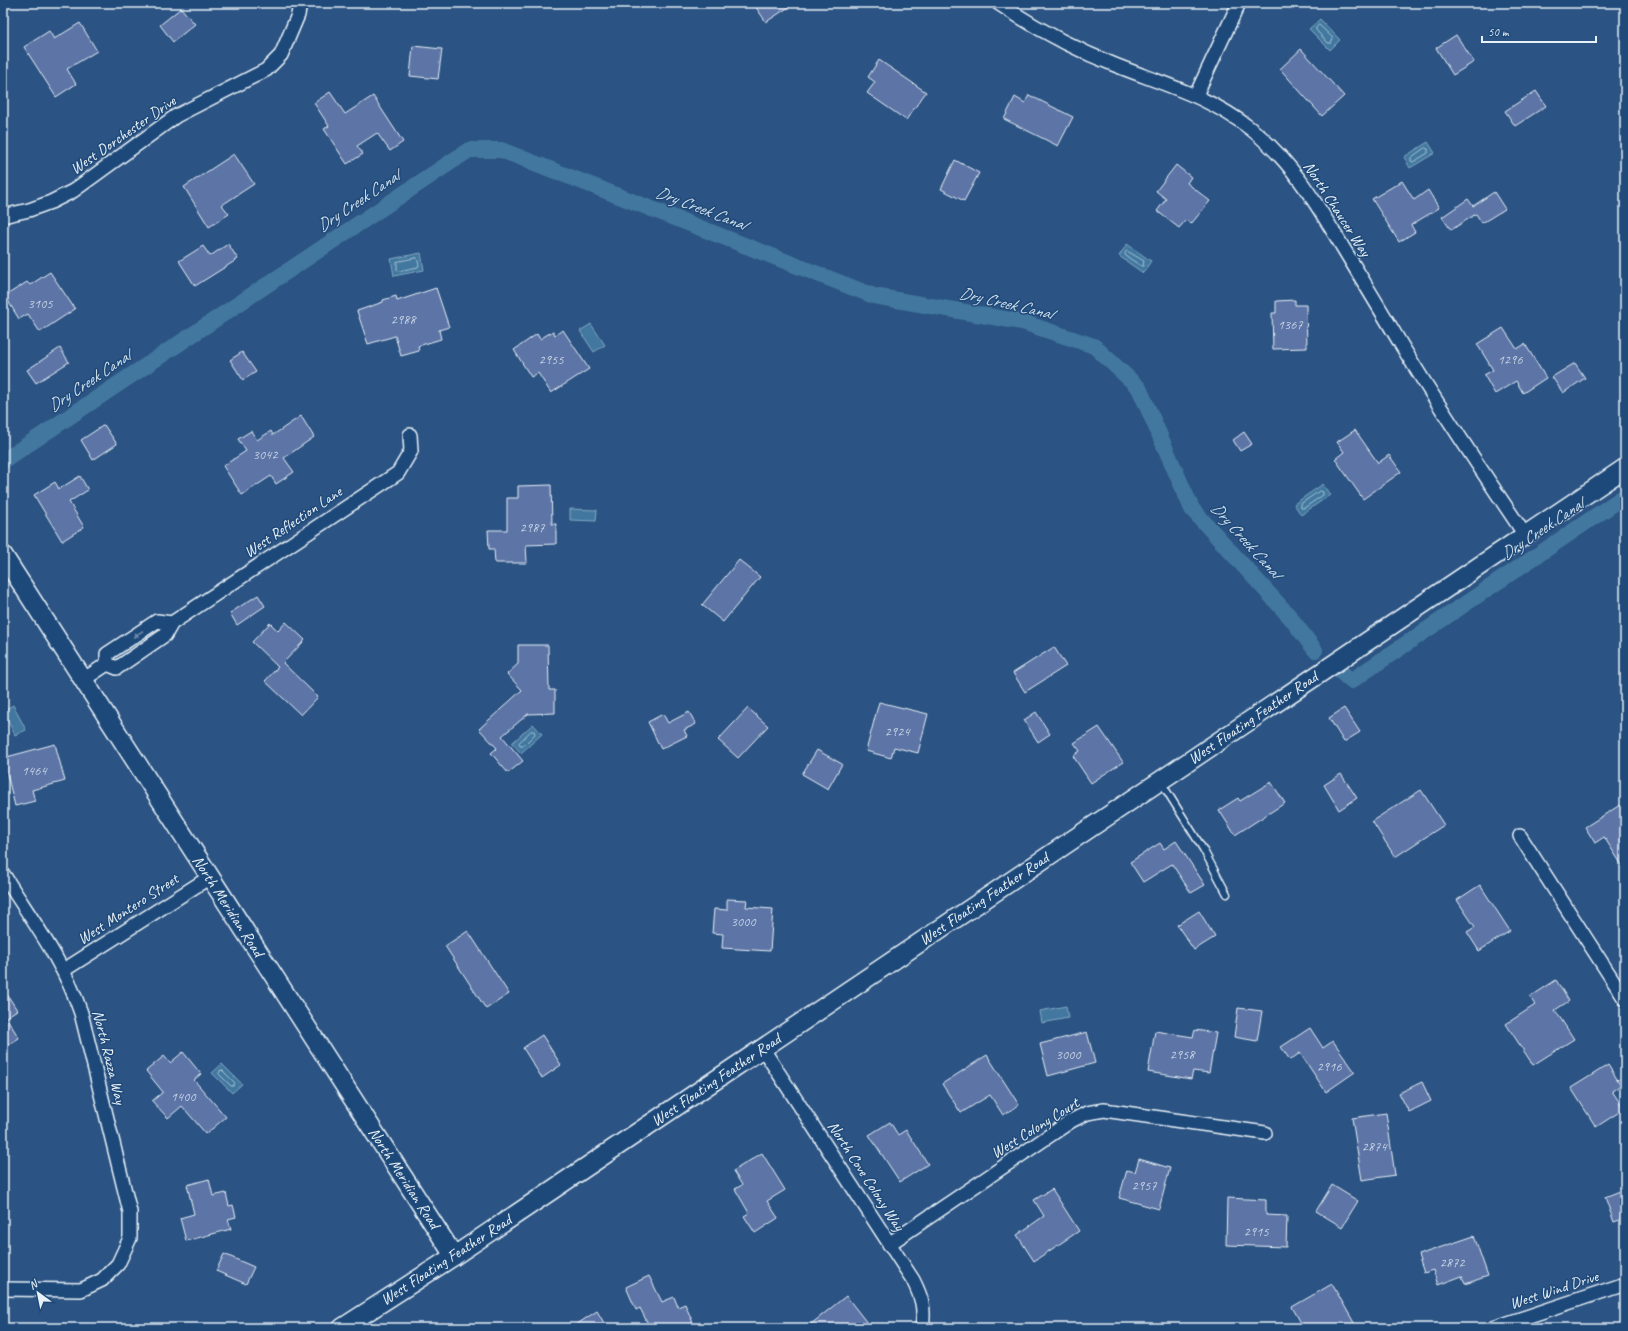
<svg xmlns="http://www.w3.org/2000/svg" width="1628" height="1331" font-family="Caveat,sans-serif">
  <rect width="100%" height="100%" fill="#2b5383"/>
  <filter id="ink" filterUnits="userSpaceOnUse"><feTurbulence type="fractalNoise" baseFrequency=".025" numOctaves="2"/><feDisplacementMap in="SourceGraphic" scale="8" xChannelSelector="R" yChannelSelector="G"/><feConvolveMatrix kernelMatrix="1 2 1 2 8 2 1 2 1" color-interpolation-filters="sRGB"/></filter>
  <g filter="url(#ink)">
    <g fill="#42789f" stroke="#84a8c3">
      <polygon points="1320,19 1340,40 1330,50 1309,29"/>
      <polygon points="1428,142 1435,153 1410,168 1404,157"/>
      <polygon points="1127,244 1151,261 1143,273 1119,256"/>
      <polygon points="421,253 424,270 394,276 391,259"/>
      <polygon points="591,324 605,345 594,352 580,331"/>
      <polygon points="1323,484 1330,495 1301,515 1294,504"/>
      <polygon points="570,509 597,510 596,521 570,520"/>
      <polygon points="13,705 26,730 15,735 3,711"/>
      <polygon points="533,724 542,734 521,753 512,743"/>
      <polygon points="1066,1006 1068,1018 1042,1023 1040,1011"/>
      <polygon points="222,1064 242,1084 232,1093 212,1073"/>
    </g>
    <g fill="none" stroke-linecap="round" stroke-linejoin="round">
      <g stroke="#a6c1d4" stroke-width="1">
        <polygon points="1319,25 1333,38 1331,43 1328,43 1316,30 1316,28"/>
        <polygon points="1425,148 1428,149 1428,153 1413,162 1411,161 1411,158"/>
        <polygon points="1127,251 1144,261 1143,266 1141,266 1126,256 1125,254"/>
        <polygon points="417,258 419,265 418,267 399,271 397,270 397,262"/>
        <polygon points="1320,491 1323,492 1323,495 1304,508 1301,508 1301,504"/>
        <polygon points="531,731 534,731 535,734 523,746 520,746 519,743"/>
        <polygon points="221,1070 223,1071 235,1083 233,1086 231,1086 219,1074"/>
      </g>
      <g stroke="#42789f" stroke-width="16">
        <polyline points="3,461 469,150 501,150 874,296 1022,322 1094,346 1139,388 1192,509 1290,617 1315,650"/>
        <polyline points="1342,673 1351,681 1625,496"/>
      </g>
    </g>
    <g fill="#5d75a6" stroke="#e8f1f8">
      <polygon points="753,3 795,3 766,22"/>
      <polygon points="181,8 195,24 173,42 160,25"/>
      <polygon points="80,23 97,51 67,69 76,84 56,97 24,47 49,31 54,39"/>
      <polygon points="1456,35 1474,62 1453,75 1436,48"/>
      <polygon points="413,46 442,49 438,79 410,76"/>
      <polygon points="1301,49 1344,96 1322,116 1280,69"/>
      <polygon points="879,60 926,92 906,120 867,93 875,82 868,77"/>
      <polygon points="1536,91 1546,106 1515,126 1505,111"/>
      <polygon points="330,92 345,114 373,96 403,142 390,151 377,133 357,146 363,154 347,164 324,129 329,126 314,103"/>
      <polygon points="1029,95 1073,117 1058,146 1004,119 1015,97 1025,103"/>
      <polygon points="234,154 254,184 222,205 229,214 209,227 184,187"/>
      <polygon points="955,160 979,173 964,201 941,189"/>
      <polygon points="1176,165 1191,177 1187,183 1210,201 1191,224 1186,220 1179,228 1157,211 1166,199 1156,191"/>
      <polygon points="1402,181 1414,200 1428,190 1439,208 1411,225 1415,232 1399,242 1372,199"/>
      <polygon points="1494,192 1505,209 1482,223 1476,214 1451,230 1442,217 1468,199 1473,206"/>
      <polygon points="228,244 238,259 195,286 179,261 203,246 210,256"/>
      <polygon points="50,272 75,309 40,332 28,314 19,319 5,296 27,282 30,285"/>
      <polygon points="436,288 449,327 439,330 441,339 418,346 419,351 401,356 395,336 368,344 357,311 383,302 383,300 396,296 397,301"/>
      <polygon points="1295,300 1295,305 1306,305 1307,348 1273,349 1272,313 1276,313 1276,301"/>
      <polygon points="1503,328 1517,349 1525,344 1546,378 1523,393 1516,381 1495,394 1484,375 1493,370 1477,344"/>
      <polygon points="563,330 589,369 551,393 538,373 531,377 514,350 537,334 540,339 553,331 555,335"/>
      <polygon points="60,348 69,362 36,383 27,370"/>
      <polygon points="242,352 256,372 243,380 230,360"/>
      <polygon points="1575,363 1585,378 1563,393 1552,377"/>
      <polygon points="301,416 314,437 284,458 294,472 276,484 271,476 242,495 223,466 246,451 238,439 251,431 257,440 271,431 273,435"/>
      <polygon points="104,425 117,444 93,460 81,440"/>
      <polygon points="1355,430 1378,463 1389,455 1401,472 1363,499 1335,459 1344,452 1337,442"/>
      <polygon points="1244,432 1252,444 1240,451 1233,440"/>
      <polygon points="80,476 88,490 69,502 84,527 62,541 34,495 55,482 59,489"/>
      <polygon points="551,485 552,524 556,524 556,544 526,545 527,563 495,563 494,549 489,549 488,530 507,530 507,498 518,498 518,486"/>
      <polygon points="739,560 760,577 723,622 702,605"/>
      <polygon points="258,595 265,606 237,625 230,613"/>
      <polygon points="286,622 305,640 283,663 318,697 301,715 265,681 278,667 252,642 270,623 278,631"/>
      <polygon points="518,645 548,645 549,690 555,690 555,713 528,714 502,736 523,761 508,773 491,753 497,748 479,729 522,690 507,674 518,664"/>
      <polygon points="1054,647 1066,666 1025,692 1013,673"/>
      <polygon points="879,702 928,714 918,753 894,747 891,758 866,751"/>
      <polygon points="748,708 768,726 738,758 718,740"/>
      <polygon points="1344,708 1360,732 1344,742 1329,718"/>
      <polygon points="689,712 696,724 684,730 687,736 661,749 648,722 663,714 668,723"/>
      <polygon points="1036,712 1050,734 1038,742 1024,720"/>
      <polygon points="1099,727 1123,762 1091,783 1073,756 1080,751 1074,743"/>
      <polygon points="55,744 65,781 32,790 35,801 15,806 3,758"/>
      <polygon points="817,750 842,764 828,789 802,774"/>
      <polygon points="1341,774 1357,798 1339,810 1324,785"/>
      <polygon points="1271,782 1285,803 1235,835 1219,810 1238,798 1240,801"/>
      <polygon points="1421,790 1444,825 1395,857 1372,821"/>
      <polygon points="1620,805 1625,813 1625,870 1604,837 1595,843 1585,827"/>
      <polygon points="1176,841 1205,885 1191,893 1172,864 1143,882 1130,862 1160,843 1164,849"/>
      <polygon points="1480,885 1510,931 1479,951 1467,932 1475,927 1457,900"/>
      <polygon points="727,899 747,900 746,907 773,909 770,951 722,948 723,934 712,933 714,909 727,910"/>
      <polygon points="1199,911 1215,937 1194,950 1177,925"/>
      <polygon points="468,931 509,994 486,1009 445,946"/>
      <polygon points="1556,980 1569,1001 1555,1010 1574,1039 1533,1065 1506,1024 1535,1005 1530,997"/>
      <polygon points="3,988 17,1010 6,1017 19,1038 3,1048"/>
      <polygon points="1238,1008 1262,1011 1257,1041 1234,1037"/>
      <polygon points="1310,1028 1323,1048 1333,1041 1355,1072 1326,1092 1300,1053 1290,1060 1281,1047"/>
      <polygon points="1195,1030 1216,1033 1209,1073 1193,1071 1191,1079 1148,1072 1155,1031 1193,1037"/>
      <polygon points="1087,1032 1095,1063 1048,1076 1040,1044"/>
      <polygon points="542,1035 561,1065 542,1078 523,1048"/>
      <polygon points="183,1052 201,1074 194,1080 226,1117 206,1134 182,1106 168,1118 152,1101 163,1092 146,1071 164,1056 170,1063"/>
      <polygon points="987,1055 1019,1105 1003,1115 990,1095 961,1113 942,1084"/>
      <polygon points="1608,1065 1621,1085 1612,1091 1624,1109 1596,1127 1571,1088"/>
      <polygon points="1422,1082 1431,1101 1409,1112 1399,1093"/>
      <polygon points="1386,1113 1395,1175 1362,1180 1352,1118"/>
      <polygon points="890,1122 898,1135 906,1130 928,1164 900,1182 869,1135"/>
      <polygon points="762,1153 785,1190 767,1201 778,1218 755,1233 744,1216 749,1213 735,1189 742,1185 733,1171"/>
      <polygon points="1139,1159 1170,1168 1159,1209 1119,1198 1127,1170 1135,1172"/>
      <polygon points="209,1179 213,1196 226,1193 229,1206 233,1205 236,1217 228,1219 231,1229 186,1241 180,1218 194,1214 187,1185"/>
      <polygon points="1332,1185 1358,1201 1342,1227 1316,1211"/>
      <polygon points="1052,1189 1079,1231 1034,1261 1017,1235 1044,1216 1034,1200"/>
      <polygon points="1625,1189 1625,1218 1614,1222 1605,1197"/>
      <polygon points="1227,1198 1266,1200 1266,1215 1287,1216 1286,1247 1226,1245"/>
      <polygon points="1474,1236 1488,1276 1465,1284 1462,1276 1438,1285 1433,1270 1424,1273 1418,1255"/>
      <polygon points="224,1254 254,1267 246,1284 216,1271"/>
      <polygon points="649,1276 662,1302 674,1297 678,1307 685,1304 693,1323 683,1328 650,1328 640,1308 636,1310 626,1287"/>
      <polygon points="1332,1284 1357,1328 1304,1328 1292,1307"/>
      <polygon points="846,1296 871,1328 806,1328"/>
      <polygon points="597,1311 607,1328 571,1328"/>
    </g>
    <g fill="none" stroke-linecap="round" stroke-linejoin="round">
      <defs>
        <polyline id="lane" points="1161,782 1203,849 1227,894"/>
        <g id="street">
          <path d="M998 3C1034 27 1074 49 1115 65 1165 85 1207 95 1251 129 1291 160 1316 203 1342 246 1362 279 1382 312 1402 346 1441 410 1483 473 1525 535"/>
          <polyline points="1196,95 1239,3"/>
          <polyline points="3,216 29,210 51,202 73,191 176,116 266,70 281,55 298,15 300,3"/>
          <polyline points="172,623 157,621 107,654 107,664 117,668 165,635 172,623 398,473 411,451 410,435"/>
          <polyline points="83,680 107,664"/>
          <polyline points="1520,836 1625,999"/>
          <path d="M3 874C31 919 64 962 81 1013L130 1212V1238L118 1264 102 1280 81 1290 3 1289"/>
          <polyline points="64,970 210,877"/>
          <path d="M763 1049 913 1280C922 1298 925 1308 922 1328"/>
          <polyline points="889,1244 1071,1121 1087,1113 1104,1110 1265,1133"/>
          <polyline points="1493,1328 1625,1284"/>
        </g>
        <g id="secondary">
          <polyline points="3,555 454,1256"/>
          <polyline points="342,1328 454,1256 1625,468"/>
        </g>
      </defs>
      <use href="#lane" stroke="#e8f1f8" stroke-width="9"/>
      <use href="#street" stroke="#e8f1f8" stroke-width="16"/>
      <use href="#secondary" stroke="#e8f1f8" stroke-width="21"/>
      <use href="#lane" stroke="#1f4a7a" stroke-width="6"/>
      <use href="#street" stroke="#1f4a7a" stroke-width="13"/>
      <use href="#secondary" stroke="#1f4a7a" stroke-width="18"/>
    </g>
    <defs><path id="oneway-solid" d="M-6-.8H1V-3.2L6.5 0L1 3.2V.8H-6Z"/></defs>
    <use fill="#6f8dac" href="#oneway-solid" transform="translate(138 634) rotate(146)"/>
  </g>
  <g text-anchor="middle" dominant-baseline="central" stroke-width="3" stroke-linejoin="round" paint-order="stroke">
    <g font-size="14" fill="#c5d2e4">
      <text x="40" y="303">3105</text>
      <text x="403" y="319">2988</text>
      <text x="1290" y="324">1367</text>
      <text x="551" y="359">2955</text>
      <text x="1510" y="359">1296</text>
      <text x="265" y="454">3042</text>
      <text x="532" y="527">2987</text>
      <text x="897" y="731">2924</text>
      <text x="34" y="770">1464</text>
      <text x="743" y="921">3000</text>
      <text x="1068" y="1054">3000</text>
      <text x="1182" y="1054">2958</text>
      <text x="1329" y="1066">2916</text>
      <text x="183" y="1096">1400</text>
      <text x="1374" y="1146">2874</text>
      <text x="1144" y="1185">2957</text>
      <text x="1256" y="1231">2915</text>
      <text x="1452" y="1262">2872</text>
    </g>
    <g font-size="16" fill="#e8f1f8" stroke="#1f4a7a">
      <text transform="translate(123 135) rotate(-35)">West Dorchester Drive</text>
      <text transform="translate(1337 209) rotate(57)">North Chaucer Way</text>
      <text transform="translate(293 522) rotate(-34)">West Reflection Lane</text>
      <text transform="translate(1253 718) rotate(-34)">West Floating Feather Road</text>
      <text transform="translate(984 899) rotate(-34)">West Floating Feather Road</text>
      <text transform="translate(228 906) rotate(57)">North Meridian Road</text>
      <text transform="translate(128 909) rotate(-33)">West Montero Street</text>
      <text transform="translate(109 1057) rotate(76)">North Razza Way</text>
      <text transform="translate(716 1080) rotate(-34)">West Floating Feather Road</text>
      <text transform="translate(1035 1128) rotate(-32)">West Colony Court</text>
      <text transform="translate(866 1176) rotate(57)">North Cove Colony Way</text>
      <text transform="translate(404 1178) rotate(57)">North Meridian Road</text>
      <text transform="translate(446 1260) rotate(-33)">West Floating Feather Road</text>
      <text transform="translate(1554 1290) rotate(-18)">West Wind Drive</text>
    </g>
    <g font-size="17" font-style="italic" fill="#cfdfeb" stroke="#1f4a7a">
      <text transform="translate(358 201) rotate(-34)">Dry Creek Canal</text>
      <text transform="translate(701 208) rotate(21)">Dry Creek Canal</text>
      <text transform="translate(1006 303) rotate(13)">Dry Creek Canal</text>
      <text transform="translate(89 381) rotate(-34)">Dry Creek Canal</text>
      <text transform="translate(1542 529) rotate(-34)">Dry Creek Canal</text>
      <text transform="translate(1246 540) rotate(48)">Dry Creek Canal</text>
    </g>
  </g>
  <rect width="1628" height="1331" fill="none" stroke="#1f4a7a" stroke-width="16"/>
  <rect x="8" y="8" width="1612" height="1315" fill="none" stroke="#e8f1f8" stroke-width="1.5" filter="url(#ink)"/>
  <g transform="translate(38 1293) rotate(327)" stroke="#1f4a7a" stroke-width="3" paint-order="stroke">
  <path d="M0-3L7 15L0 10L-7 15Z" fill="#e8f1f8"/>
  <text y="-6" font-size="11" font-weight="bold" text-anchor="middle" fill="#e8f1f8">N</text>
  </g>
  <path d="M1482 36v6h114v-6" fill="none" stroke="#e8f1f8" stroke-width="2"/>
  <text x="1488" y="36" font-size="12" fill="#e8f1f8" stroke="#1f4a7a" stroke-width="3" paint-order="stroke">50 m</text>
</svg>
